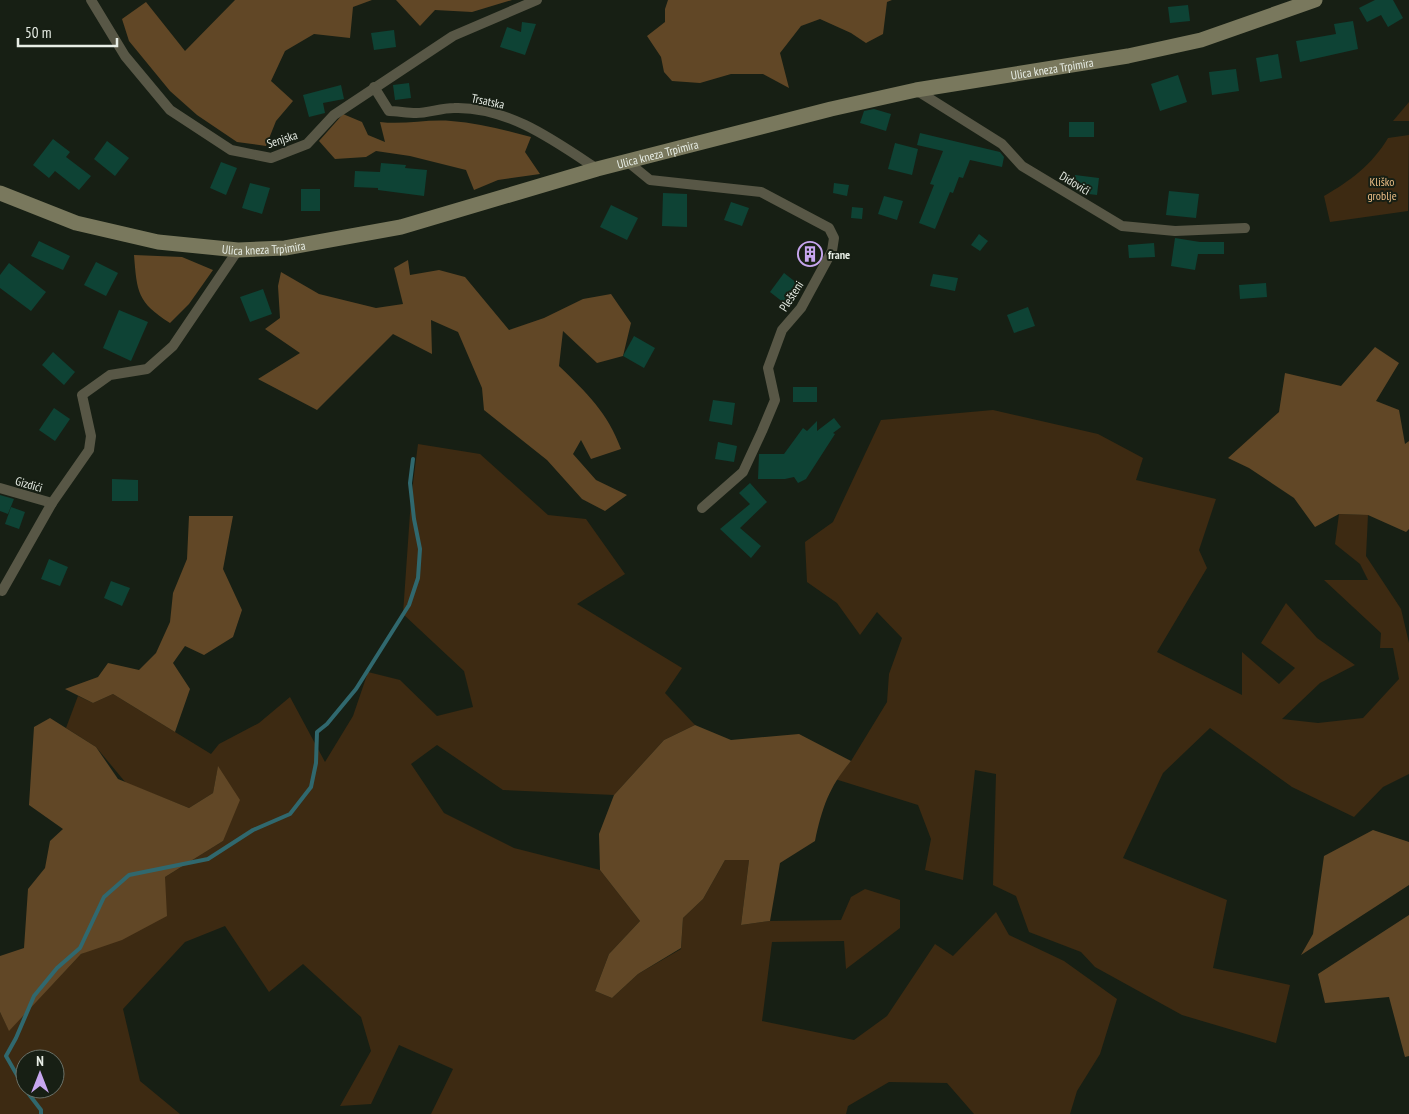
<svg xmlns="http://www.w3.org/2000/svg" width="1409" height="1114" font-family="'PT Sans Narrow',sans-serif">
  <rect width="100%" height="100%" fill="#171f14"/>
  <g fill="#3d2a12" fill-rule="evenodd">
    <polygon points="1409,102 1409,121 1393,121"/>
    <path d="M1409 135 1408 211 1330 222 1324 196C1350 181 1372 165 1388 138Z"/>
    <polygon points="993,410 1098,434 1143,458 1136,480 1216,499 1199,550 1207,568 1157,652 1242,695 1242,652 1279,684 1295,668 1261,643 1286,603 1317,638 1355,665 1320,683 1282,719 1318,723 1363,718 1399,679 1393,648 1380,648 1381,633 1324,580 1368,580 1360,564 1335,544 1339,514 1368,515 1366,556 1401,609 1409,643 1409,774 1383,787 1354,817 1292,787 1210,728 1163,773 1123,858 1227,900 1213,968 1290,985 1276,1043 1182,1015 1095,967 1081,952 1029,932 1016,896 993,885 996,774 975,770 963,880 925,870 931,839 918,805 835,779 851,761 887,702 889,674 902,638 877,612 860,635 837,603 807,582 805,542 833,522 881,420"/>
    <path d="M418 444 480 454 548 515 586 519 625 574 577 604 682 668 665 693 695 725 664 740 614 795 503 790 437 745 411 764 444 813 514 848 600 870 640 921 609 954 595 991 612 998 638 974 681 949 683 918 703 899 725 860H749L741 925 770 921 841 920 851 897 865 889 900 900V928L846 969 844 941 772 942 762 1021 854 1040 887 1016 935 944 953 956 996 912 1009 935 1064 961 1117 999 1100 1054 1077 1091 1070 1114H974L947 1083 889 1082 848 1106 846 1114H431L453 1069 399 1045 371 1104 340 1106 371 1051 361 1017 303 964 269 992 225 926 185 942 123 1009 140 1081 180 1114H0V1012L9 1030 81 954 96 947 165 877 223 841 218 767 213 793 189 808 126 783 96 747 66 728 78 696 93 703 113 694 211 754 219 744 259 723 290 697 325 762 353 716 368 672 400 680 437 716 473 707 464 671 403 614 411 499ZM25 1059H55V1089H25Z"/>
  </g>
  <g fill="#614726">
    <polygon points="235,0 372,0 353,7 350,38 314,34 285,51 271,81 293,101 276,121 266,146 237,142 197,115 170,91 129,41 122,19 146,2 185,51"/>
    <polygon points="396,0 512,0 472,12 435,10 420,26"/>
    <polygon points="668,0 892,0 887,2 883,34 866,43 851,33 820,19 801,26 780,53 789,88 763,74 731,74 700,83 672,81 664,72 661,57 647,36 665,22 665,9"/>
    <path d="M343 114 362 122 368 135 385 142 380 122C404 125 427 119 451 121 478 123 504 130 531 137L525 152 540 174 498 180 474 190 466 170 410 156 376 151 366 157 335 159 319 141Z"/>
    <path d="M134 255 182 257 213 270 189 304 170 323C137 302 137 292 134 255Z"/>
    <path d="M408 260 410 275 439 270 465 277 509 330 544 318 583 299 611 294 631 323 623 356 597 363 563 331 559 366C586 392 608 413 621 449L591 459 581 440 573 454 596 480 627 495 605 511 582 499 547 460 484 410 482 388 458 332 431 320 432 354 393 334 317 410 258 379 300 353 265 329 280 318 278 286 281 272 319 294 376 308 403 304 394 268Z"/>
    <polygon points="1375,347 1399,363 1376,401 1399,410 1405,444 1409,441 1409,529 1406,532 1368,515 1339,514 1315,527 1294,498 1249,468 1228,458 1279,412 1285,373 1341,386"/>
    <polygon points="189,516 233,516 223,569 242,610 233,637 204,655 185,646 173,663 190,689 175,732 113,694 93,703 65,689 98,677 108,663 139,670 156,653 170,622 173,593 187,559"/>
    <polygon points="50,718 96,747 118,779 189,808 213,793 218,766 240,800 223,841 165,877 167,916 122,940 81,954 9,1031 0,1012 0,956 24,948 28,889 45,868 50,841 63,829 29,805 34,727"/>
    <path d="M695 725 731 740 799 734 851 761C829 787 822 808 815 841L780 863 770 921 741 925 749 860H725L703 899 683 918 681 948 638 974 612 998 595 991 609 954 640 921 600 870 599 834 614 795 664 740Z"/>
    <polygon points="1373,830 1409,842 1409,885 1301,955 1313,934 1324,856"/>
    <polygon points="1409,915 1409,1056 1405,1057 1389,997 1325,1003 1318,974"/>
  </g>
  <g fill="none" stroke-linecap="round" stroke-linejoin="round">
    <g stroke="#30686e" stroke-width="4">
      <polyline points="25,1089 6,1056 16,1038 34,996 57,968 80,948 104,897 129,875 208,859 253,830 290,814 311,787 316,763 317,732 327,724 356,689 409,605 418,578 420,549 414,519 410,483 413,459"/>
      <polyline points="25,1089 41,1110 41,1114"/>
    </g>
  </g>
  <g fill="#0e4335">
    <polygon points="1375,0 1393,0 1403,18 1388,27 1381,15 1367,22 1359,8"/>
    <polygon points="1188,5 1190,21 1170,23 1168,7"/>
    <polygon points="1353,21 1358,49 1300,62 1296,41 1336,34 1334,24"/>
    <polygon points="522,22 536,24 525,55 500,47 507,27 521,32"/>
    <polygon points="394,30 396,47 374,50 371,33"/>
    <polygon points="1278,54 1282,78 1260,82 1256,58"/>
    <polygon points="1236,69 1239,91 1212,95 1209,72"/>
    <polygon points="1178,75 1187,102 1160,111 1151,84"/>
    <polygon points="409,83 411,98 395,100 393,85"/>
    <polygon points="341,85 344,99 323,103 325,113 309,117 303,95"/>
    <polygon points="874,109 891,114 886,131 860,123 864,111"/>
    <rect x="1069" y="122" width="25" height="15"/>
    <polygon points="920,133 1000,152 1004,157 1002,167 970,160 963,178 959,177 953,193 950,192 935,229 919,223 934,185 930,184 943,151 917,145"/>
    <polygon points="53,139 70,152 66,157 91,176 79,190 55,171 49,178 33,165"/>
    <polygon points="107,141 129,158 115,176 94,159"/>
    <polygon points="895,143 918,149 912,175 888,169"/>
    <polygon points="221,162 237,168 226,195 210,188"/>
    <polygon points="381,163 406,165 405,168 427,170 424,196 378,190 378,188 354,187 355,171 380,172"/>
    <polygon points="1075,175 1099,178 1097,195 1080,193 1073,189"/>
    <polygon points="250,183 270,188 262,214 242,208"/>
    <polygon points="834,183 849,185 847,196 833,193"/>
    <rect x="301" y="189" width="19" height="22"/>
    <polygon points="1169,191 1199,194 1196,218 1166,215"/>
    <polygon points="663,193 687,194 687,227 662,226"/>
    <polygon points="884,196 903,201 897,220 878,214"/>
    <polygon points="731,202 749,208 742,226 724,220"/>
    <polygon points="611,205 638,218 627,240 600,227"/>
    <polygon points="852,207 863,208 862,219 851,218"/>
    <polygon points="979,234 988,241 980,251 971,245"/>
    <polygon points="1175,238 1200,242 1224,242 1224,254 1198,254 1195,270 1171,266"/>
    <polygon points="39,241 70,256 63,270 31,256"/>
    <polygon points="810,243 819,251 809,264 800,256"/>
    <polygon points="1154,243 1155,257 1129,258 1128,245"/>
    <polygon points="96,262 118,273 106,296 84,285"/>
    <polygon points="9,263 46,292 31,311 0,288 0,275"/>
    <polygon points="784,273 802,287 788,306 770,292"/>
    <polygon points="933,274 958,278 955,291 930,286"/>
    <polygon points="1266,283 1267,297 1240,299 1239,285"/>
    <polygon points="263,289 272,314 250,322 240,297"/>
    <polygon points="1028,307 1035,326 1014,333 1007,315"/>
    <polygon points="119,310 148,322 131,361 103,348"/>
    <polygon points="634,336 655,348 644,368 623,356"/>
    <polygon points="53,352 75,372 64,385 42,365"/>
    <rect x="793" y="387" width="24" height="15"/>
    <polygon points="713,400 735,403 732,425 709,421"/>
    <polygon points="54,408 70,419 55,441 39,430"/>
    <polygon points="834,418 841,427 833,433 835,434 806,479 798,483 794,477 785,479 758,479 759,454 784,454 803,428 807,431 817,421 817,431"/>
    <polygon points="718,442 737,446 734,462 715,459"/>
    <polygon points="112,479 138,480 138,501 112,501"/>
    <polygon points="750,483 767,502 740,528 761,546 751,558 720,529 750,504 739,493"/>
    <polygon points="0,495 14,499 8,514 0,511"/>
    <polygon points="11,507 25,512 19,529 5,524"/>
    <polygon points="49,559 68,567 60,586 41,579"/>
    <polygon points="111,581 130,588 122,606 104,598"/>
  </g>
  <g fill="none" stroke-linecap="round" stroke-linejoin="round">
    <g stroke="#585746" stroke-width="10">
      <polyline points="91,0 125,56 170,110 231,150 271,158 307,144 334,115 453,36 537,0"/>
      <path d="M374 87 389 111C397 111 407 113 416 113 428 113 441 108 454 108 507 106 555 141 597 169"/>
      <polyline points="916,90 1002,144 1022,166 1122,226 1175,231 1245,228"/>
      <polyline points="628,162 650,180 761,192 829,228 834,238 832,251 801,308 782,330 768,368 775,400 762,431 743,472 702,508"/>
      <polyline points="0,488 52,503"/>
      <polyline points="2,591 52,503 89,450 91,436 82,395 110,375 147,369 173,346 238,250"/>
    </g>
    <path stroke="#79785d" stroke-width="15" id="s1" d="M0 193 76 223 158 242 238 250 285 248 401 227 597 169 831 109 916 90 1128 56 1201 40 1315 0"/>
  </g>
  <defs>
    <symbol id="building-ring" viewBox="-11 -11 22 22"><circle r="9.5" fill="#171f14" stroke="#c7a6ef" stroke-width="1.5"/><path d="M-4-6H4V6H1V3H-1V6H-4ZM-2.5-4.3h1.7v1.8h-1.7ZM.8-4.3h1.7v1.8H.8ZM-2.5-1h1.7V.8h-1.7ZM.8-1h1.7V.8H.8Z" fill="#c7a6ef"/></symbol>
  </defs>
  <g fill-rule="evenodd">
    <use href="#building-ring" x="796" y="240" width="28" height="28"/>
  </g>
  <g text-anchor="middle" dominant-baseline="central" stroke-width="4" stroke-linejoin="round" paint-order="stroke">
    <g font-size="12" fill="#e7ede5" stroke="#171f14">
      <text stroke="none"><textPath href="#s1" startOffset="1082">Ulica kneza Trpimira</textPath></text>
      <text transform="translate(488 101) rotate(12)">Trsatska</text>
      <text transform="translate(282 139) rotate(-18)">Senjska</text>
      <text stroke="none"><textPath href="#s1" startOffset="678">Ulica kneza Trpimira</textPath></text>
      <text transform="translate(1075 183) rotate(31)">Didovići</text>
      <text stroke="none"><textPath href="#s1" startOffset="272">Ulica kneza Trpimira</textPath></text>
      <text transform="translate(791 296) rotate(-57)">Plešteni</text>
      <text transform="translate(29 484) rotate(16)">Gizdići</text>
    </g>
    <g font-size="12" fill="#e9bc84" stroke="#171f14">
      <text x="1382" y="181">Kliško<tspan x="1382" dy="14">groblje</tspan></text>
    </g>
    <g font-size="12" font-weight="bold" fill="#e7ede5" stroke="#171f14" text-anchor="start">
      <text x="828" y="254">frane</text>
    </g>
  </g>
  <g transform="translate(40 1074)"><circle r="24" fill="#171f14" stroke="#6a7168"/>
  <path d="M0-4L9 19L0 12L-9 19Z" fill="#c7a6ef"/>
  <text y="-8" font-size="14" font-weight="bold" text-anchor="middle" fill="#e7ede5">N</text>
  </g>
  <path d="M18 38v8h99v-8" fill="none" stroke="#e7ede5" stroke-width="2.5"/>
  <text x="25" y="38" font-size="15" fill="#e7ede5" stroke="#171f14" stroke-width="4" paint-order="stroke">50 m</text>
</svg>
